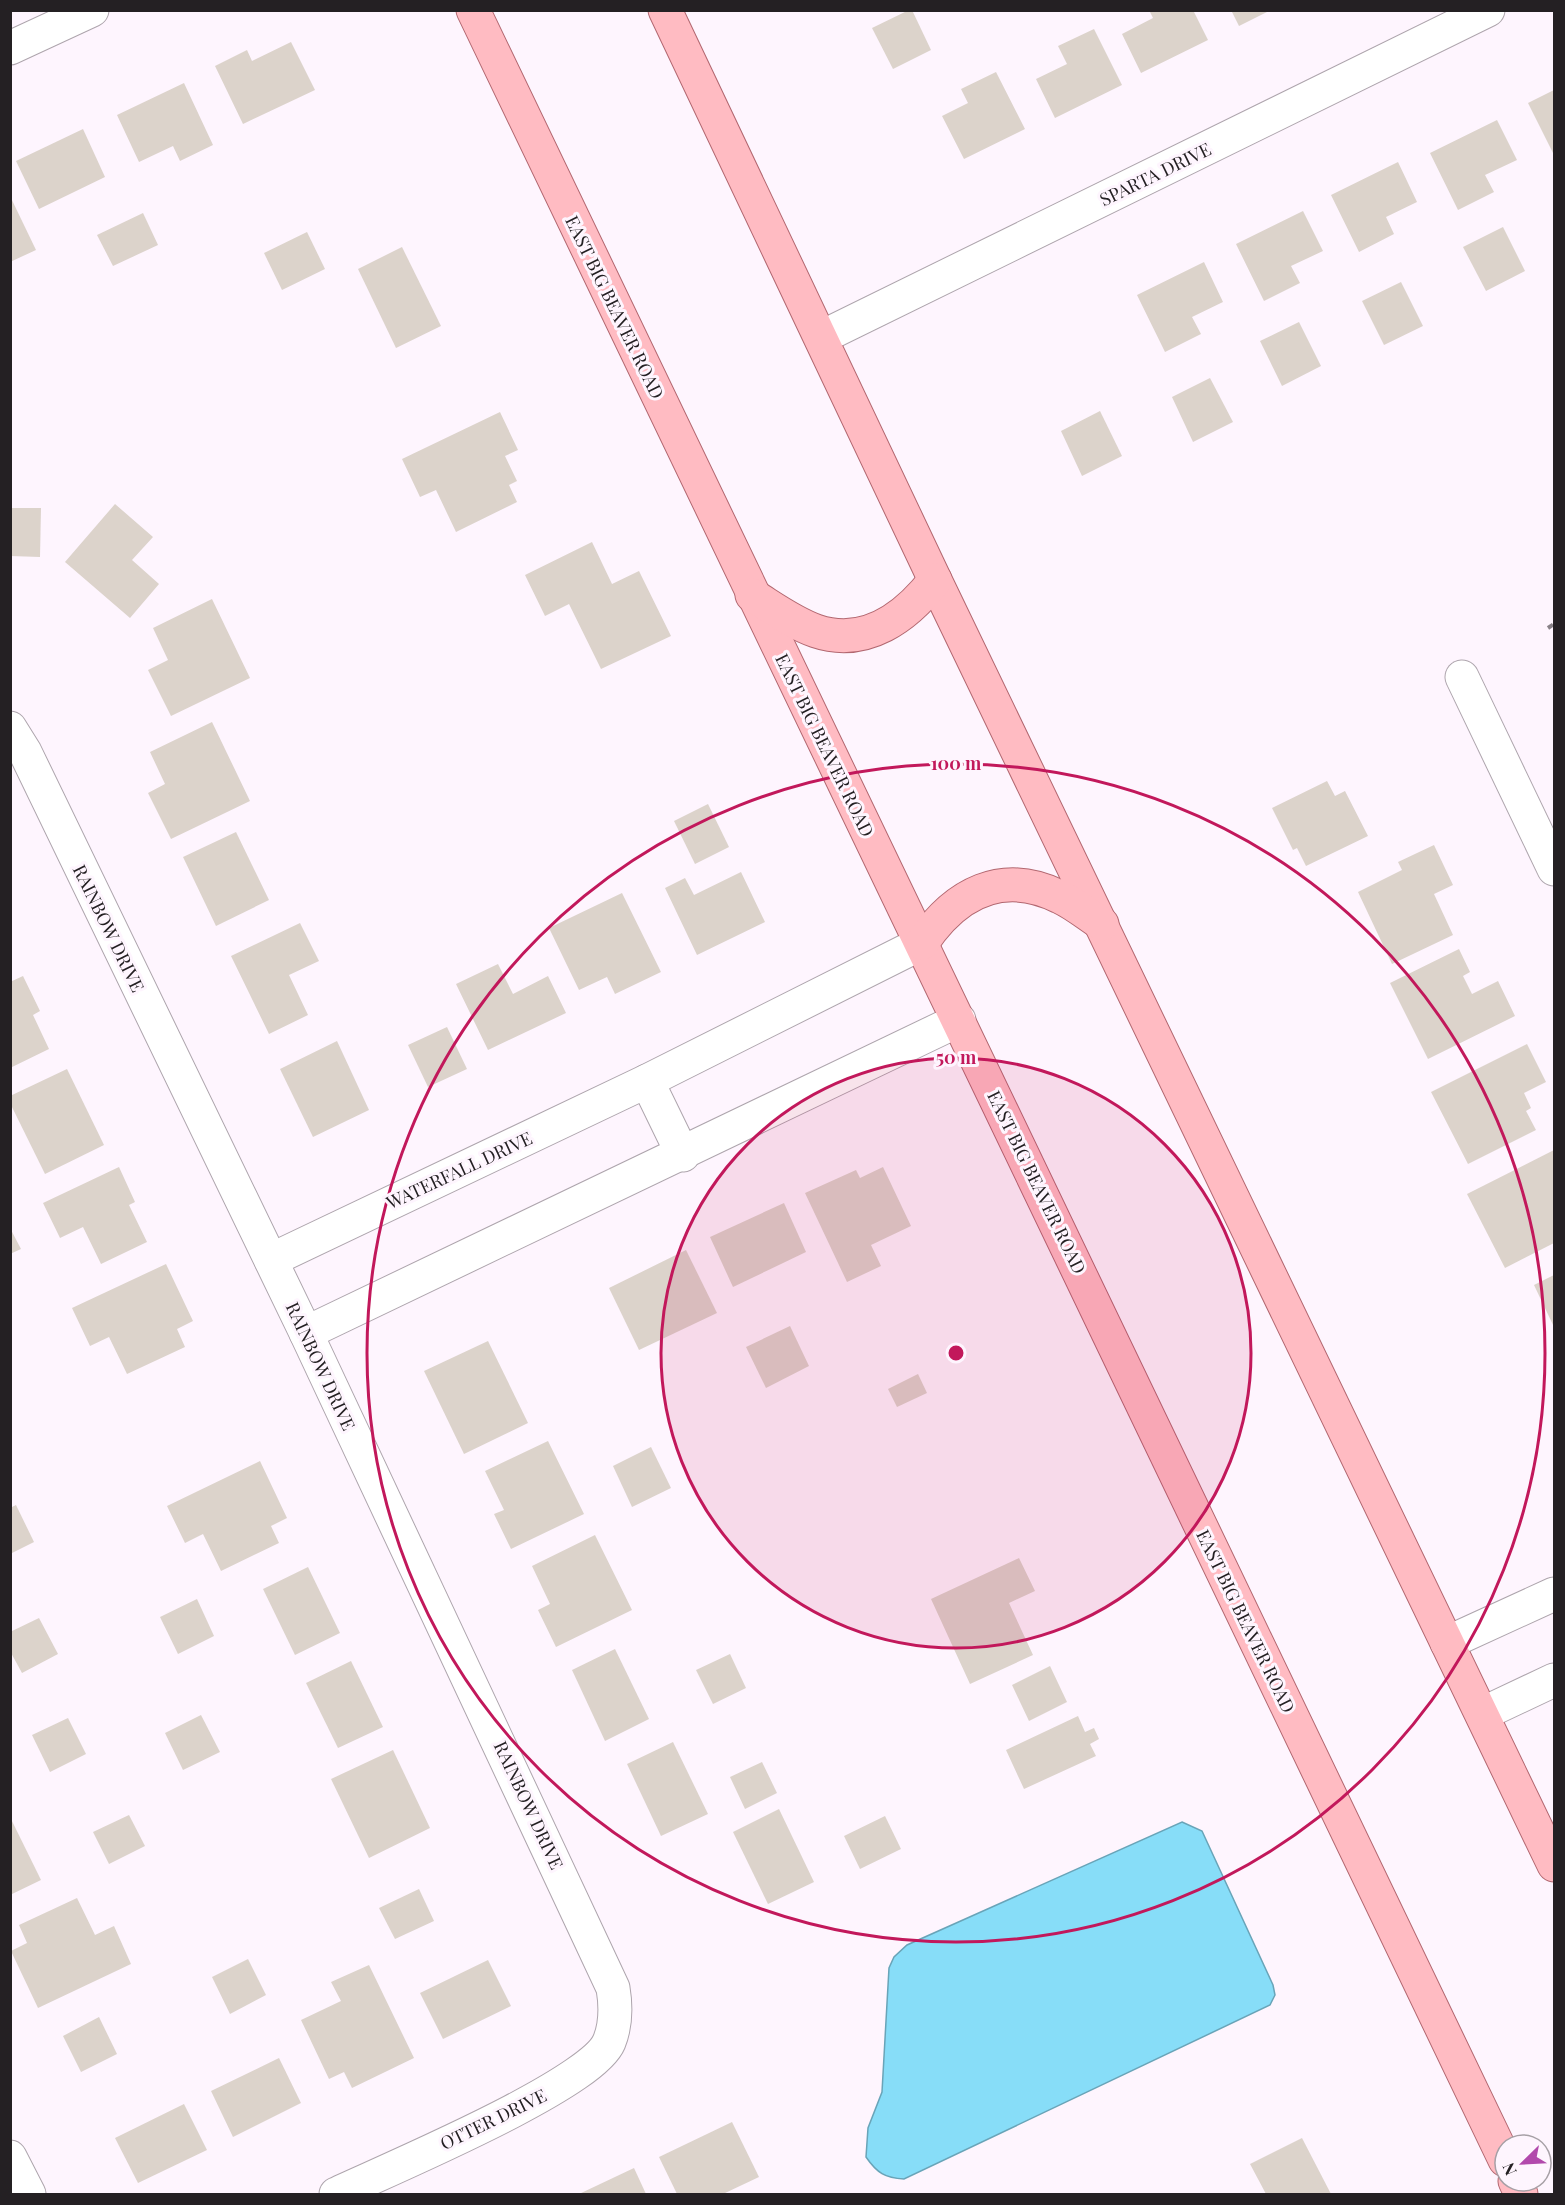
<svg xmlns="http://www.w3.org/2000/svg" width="1565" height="2205" font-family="'Playfair Display',serif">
  <rect width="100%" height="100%" fill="#fef5fe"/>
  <path fill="#87ddf8" stroke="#69a4b8" stroke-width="1.5" d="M1182 1822 1202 1831 1273 1985 1275 1995 1270 2005 904 2179C885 2178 877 2173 866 2157L868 2128 882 2092 889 1968 894 1957 907 1945Z"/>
  <g fill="#dcd3cb">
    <polygon points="909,10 912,10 931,50 893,69 872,28"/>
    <polygon points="1149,10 1193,10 1208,40 1141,73 1122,34 1153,18"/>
    <polygon points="1231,10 1271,10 1239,26"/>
    <polygon points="1094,29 1122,85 1055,118 1036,79 1067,64 1058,46"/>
    <polygon points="291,42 315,90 243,124 215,66 247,50 252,61"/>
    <polygon points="996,72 1025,129 964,159 942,116 968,103 961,89"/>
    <polygon points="184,83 213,145 180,161 173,146 139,162 117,115"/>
    <polygon points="1554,90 1554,155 1528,103"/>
    <polygon points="1497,120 1517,160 1485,175 1494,192 1458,210 1430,153"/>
    <polygon points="83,129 105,177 39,209 16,161"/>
    <polygon points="1398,162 1417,202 1386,217 1394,234 1359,252 1331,195"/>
    <polygon points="10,196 36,250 10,262"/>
    <polygon points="1303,211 1323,251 1291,266 1300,283 1264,301 1236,244"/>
    <polygon points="143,213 158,245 113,266 97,235"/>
    <polygon points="1503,227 1525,271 1486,291 1463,247"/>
    <polygon points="307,232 325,269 282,290 264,253"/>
    <polygon points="402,247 441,326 396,348 358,269"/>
    <polygon points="1204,262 1223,302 1192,317 1201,334 1165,352 1137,295"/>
    <polygon points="1401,282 1423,326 1384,345 1362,301"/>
    <polygon points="1299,322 1321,366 1282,386 1260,341"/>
    <polygon points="1210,378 1233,422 1193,442 1172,397"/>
    <polygon points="1100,411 1122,456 1082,476 1061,431"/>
    <polygon points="500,412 518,450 505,456 517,481 509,485 517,502 456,532 436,490 420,497 402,459"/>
    <polygon points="115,504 153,537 132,560 159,584 130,618 65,562"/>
    <polygon points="10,508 41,508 40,557 10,556"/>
    <polygon points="592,542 612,584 639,571 671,636 601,669 569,604 545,616 525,575"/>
    <polygon points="212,599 250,678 171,716 148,670 168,660 153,628"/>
    <polygon points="212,722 250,801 171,839 148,793 165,784 150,752"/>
    <polygon points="1327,781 1335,796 1345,791 1368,836 1306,866 1297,848 1293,850 1272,808"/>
    <polygon points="708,804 729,847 695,864 674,821"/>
    <polygon points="236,832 269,900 216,926 183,857"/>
    <polygon points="1434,845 1453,885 1434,894 1453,935 1392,964 1358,892 1402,870 1398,862"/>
    <polygon points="741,872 765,922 697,955 665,888 685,878 694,895"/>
    <polygon points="622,893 661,972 615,994 607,977 579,990 549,928"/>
    <polygon points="300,923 319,961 289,975 308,1015 269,1034 231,956"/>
    <polygon points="1459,949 1470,972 1463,976 1472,994 1498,981 1515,1016 1428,1059 1390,983"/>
    <polygon points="498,964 513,994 548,976 566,1013 488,1050 456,984"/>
    <polygon points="23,976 40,1011 33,1015 49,1049 10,1068 10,982"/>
    <polygon points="447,1027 467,1069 428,1087 408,1045"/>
    <polygon points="337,1041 369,1110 313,1137 280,1069"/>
    <polygon points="1527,1044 1546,1082 1524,1093 1531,1108 1526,1111 1536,1130 1468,1164 1431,1092"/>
    <polygon points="67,1069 104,1145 45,1174 10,1103 10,1096"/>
    <polygon points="1554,1150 1554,1243 1505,1268 1467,1194"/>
    <polygon points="119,1167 135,1202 129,1205 147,1242 101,1264 83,1227 60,1238 43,1203"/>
    <polygon points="883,1167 911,1226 871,1245 881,1266 847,1282 805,1193 856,1170 860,1178"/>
    <polygon points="784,1203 806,1252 733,1287 710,1237"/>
    <polygon points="10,1228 21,1249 10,1254"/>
    <polygon points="686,1250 717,1313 639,1350 609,1288"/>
    <polygon points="166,1264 193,1321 177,1329 185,1347 127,1374 109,1337 90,1346 72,1308"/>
    <polygon points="1554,1275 1554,1327 1534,1285"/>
    <polygon points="790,1326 809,1366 766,1388 746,1347"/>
    <polygon points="488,1341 528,1423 464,1454 424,1371"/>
    <polygon points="918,1374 927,1393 897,1407 888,1389"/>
    <polygon points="548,1441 584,1514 511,1549 494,1514 504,1510 485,1471"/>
    <polygon points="651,1447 671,1488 632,1507 613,1466"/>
    <polygon points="260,1461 287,1518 271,1526 279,1543 221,1571 203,1534 185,1543 167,1506"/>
    <polygon points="16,1505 34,1542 10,1554 10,1508"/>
    <polygon points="595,1535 632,1610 556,1647 538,1610 550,1604 532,1566"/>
    <polygon points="1019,1558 1035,1591 1009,1603 1033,1655 970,1684 931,1599"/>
    <polygon points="308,1567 340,1633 295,1655 263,1589"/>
    <polygon points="197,1599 214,1636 178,1654 160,1617"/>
    <polygon points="39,1618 58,1654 22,1673 10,1651 10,1632"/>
    <polygon points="615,1649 649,1719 605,1741 572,1670"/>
    <polygon points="730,1654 746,1688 713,1704 696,1670"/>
    <polygon points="351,1661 383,1727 338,1748 306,1683"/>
    <polygon points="1050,1666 1067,1702 1029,1721 1012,1685"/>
    <polygon points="201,1715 220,1752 183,1770 165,1733"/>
    <polygon points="1078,1716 1085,1732 1094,1728 1099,1739 1090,1744 1096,1756 1024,1789 1006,1750"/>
    <polygon points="68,1718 86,1754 50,1772 32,1735"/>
    <polygon points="673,1742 708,1814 661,1836 627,1764"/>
    <polygon points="393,1750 430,1828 369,1858 331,1779"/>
    <polygon points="762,1762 777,1793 745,1809 730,1777"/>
    <polygon points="779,1809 814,1882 768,1904 733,1832"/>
    <polygon points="129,1815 145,1846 109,1864 93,1832"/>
    <polygon points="885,1816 901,1849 860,1869 844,1836"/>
    <polygon points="10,1817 41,1880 10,1895"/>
    <polygon points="419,1889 434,1921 395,1939 379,1908"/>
    <polygon points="77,1898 95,1935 114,1926 131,1964 38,2008 11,1951 27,1943 19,1925"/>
    <polygon points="248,1959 266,1995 230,2014 212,1977"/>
    <polygon points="488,1960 511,2006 443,2039 420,1993"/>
    <polygon points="369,1965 414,2058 352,2088 344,2072 329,2079 301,2020 341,2001 331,1982"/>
    <polygon points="99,2017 117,2054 81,2072 63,2036"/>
    <polygon points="279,2058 301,2103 233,2137 211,2091"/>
    <polygon points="184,2104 207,2150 138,2183 115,2138"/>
    <polygon points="732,2122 759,2177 723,2194 677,2194 659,2157"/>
    <polygon points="1302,2138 1331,2194 1266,2194 1250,2164"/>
    <polygon points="634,2168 646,2194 579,2194"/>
  </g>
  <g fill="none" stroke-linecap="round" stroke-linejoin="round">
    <defs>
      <g id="minor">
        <polyline points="10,48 92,10"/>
        <polyline points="822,337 1488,10"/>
        <polyline points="1462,677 1554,869"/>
        <path d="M10 728 25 752 306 1333 613 1988C616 2006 616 2025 609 2042 591 2085 387 2170 336 2194"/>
        <polyline points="647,1081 683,1155"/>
        <polyline points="271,1260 647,1081 922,943"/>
        <polyline points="306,1333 959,1020"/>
        <polyline points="1447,1643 1554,1594"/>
        <polyline points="1482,1714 1554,1680"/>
        <polyline points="10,2157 29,2194"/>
      </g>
      <g id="major">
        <polyline points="473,10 1505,2160"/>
        <polyline points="665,10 935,580 1554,1865"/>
        <path d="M752 595C773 608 793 623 816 631 866 648 907 616 935 580"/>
        <path d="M922 943C955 894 1002 868 1060 897 1075 904 1088 915 1102 924"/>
        <polyline points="1515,2181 1521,2194"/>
      </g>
    </defs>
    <use href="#minor" stroke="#aea5ad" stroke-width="35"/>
    <use href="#major" stroke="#b26770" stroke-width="35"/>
    <polyline stroke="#888187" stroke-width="4" stroke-dasharray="6 3" stroke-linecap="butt" points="1548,628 1554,624"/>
    <use href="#minor" stroke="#fff" stroke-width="33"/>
    <use href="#major" stroke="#ffbbc2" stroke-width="33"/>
  </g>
  <circle cx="956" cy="1353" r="295" fill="#c2185b" fill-opacity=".12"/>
  <g fill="none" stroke="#c2185b" stroke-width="3">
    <circle cx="956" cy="1353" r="295"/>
    <circle cx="956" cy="1353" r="589"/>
  </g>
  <g text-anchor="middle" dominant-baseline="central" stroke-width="6" stroke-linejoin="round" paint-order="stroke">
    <g font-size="18" fill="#242023" stroke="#fef5fe">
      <text transform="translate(1155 174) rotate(-26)">SPARTA DRIVE</text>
      <text transform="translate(615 307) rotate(64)">EAST BIG BEAVER ROAD</text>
      <text transform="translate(825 745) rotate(64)">EAST BIG BEAVER ROAD</text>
      <text transform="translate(109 928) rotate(64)">RAINBOW DRIVE</text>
      <text transform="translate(459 1170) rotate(-25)">WATERFALL DRIVE</text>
      <text transform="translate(1037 1182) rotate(64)">EAST BIG BEAVER ROAD</text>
      <text transform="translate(321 1366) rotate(65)">RAINBOW DRIVE</text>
      <text transform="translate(1246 1621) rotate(64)">EAST BIG BEAVER ROAD</text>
      <text transform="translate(529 1805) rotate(65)">RAINBOW DRIVE</text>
      <text transform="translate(493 2119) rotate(-26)">OTTER DRIVE</text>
    </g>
  </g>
  <circle cx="956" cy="1353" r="9" fill="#c2185b" stroke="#fef5fe" stroke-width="3"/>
  <g font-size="18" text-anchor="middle" font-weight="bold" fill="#c2185b" stroke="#fef5fe" stroke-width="6" stroke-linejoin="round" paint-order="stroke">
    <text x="956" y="770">100 m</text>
    <text x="956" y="1064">50 m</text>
  </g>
  <rect width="1565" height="2205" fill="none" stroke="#242023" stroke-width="24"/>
  <g transform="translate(1523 2163) rotate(246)"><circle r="28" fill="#fef5fe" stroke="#a7a0a6" stroke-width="1.5"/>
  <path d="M0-4.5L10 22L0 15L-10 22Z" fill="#b249ac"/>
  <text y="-9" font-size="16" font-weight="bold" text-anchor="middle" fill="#242023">N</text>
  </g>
</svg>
